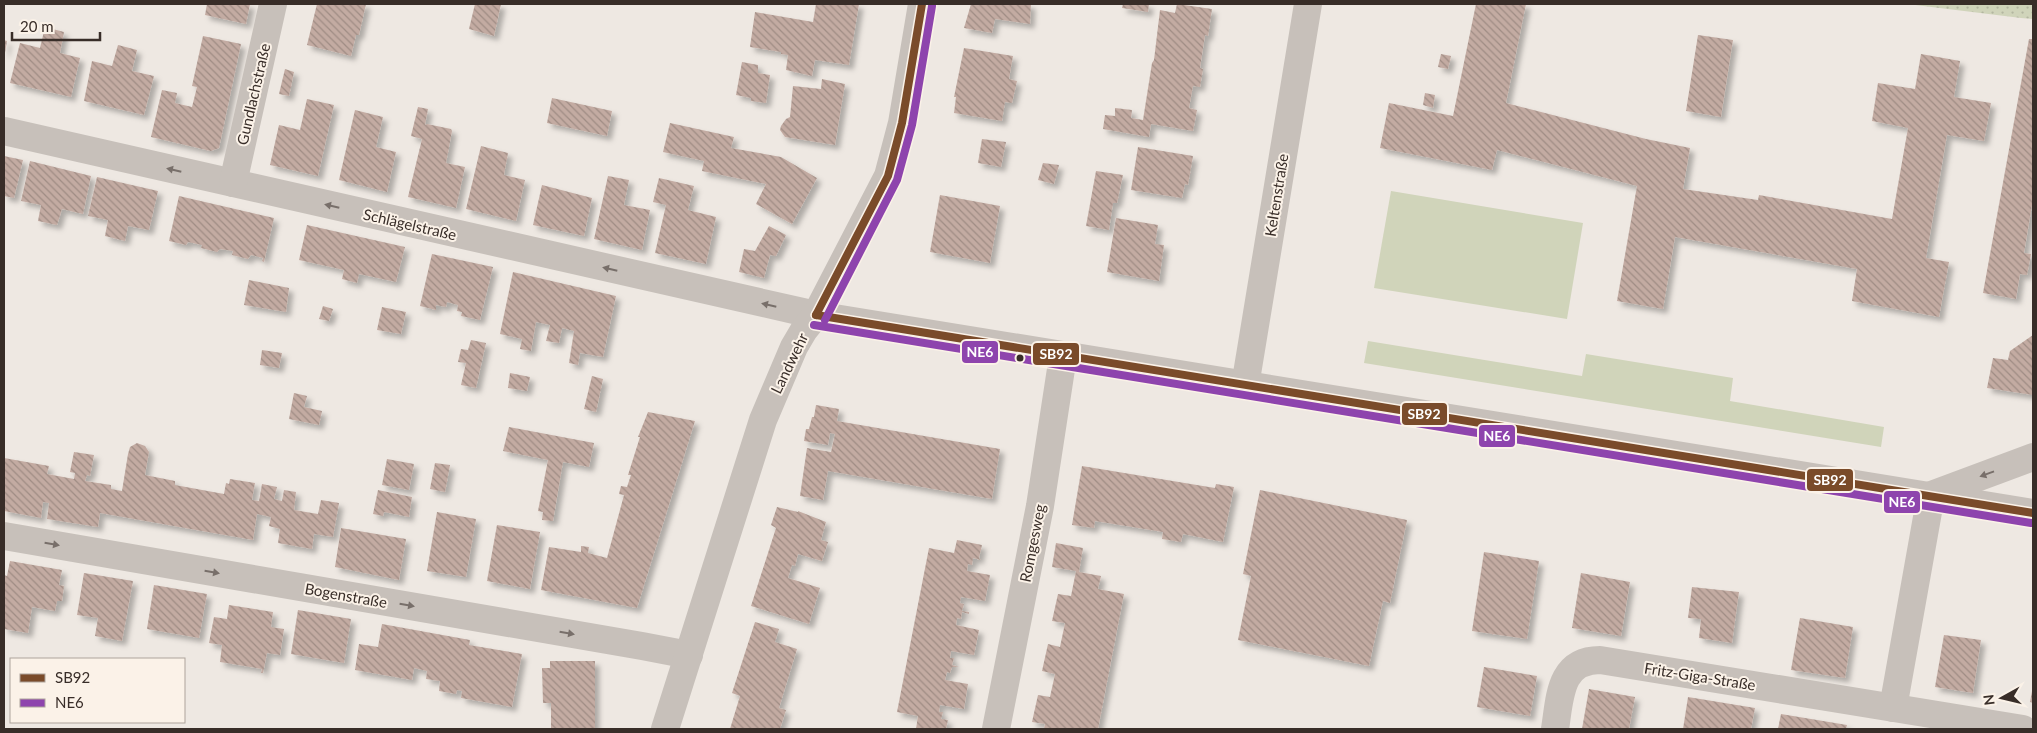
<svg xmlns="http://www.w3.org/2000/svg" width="2037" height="733" font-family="Lato,sans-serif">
  <defs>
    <pattern id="garden-dots" width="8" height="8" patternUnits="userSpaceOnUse" patternTransform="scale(1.25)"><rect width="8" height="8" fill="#d0d4ba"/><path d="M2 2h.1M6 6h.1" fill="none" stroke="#b3b6a0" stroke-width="1.8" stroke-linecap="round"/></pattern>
    <pattern id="building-back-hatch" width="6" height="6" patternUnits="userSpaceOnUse" patternTransform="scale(1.25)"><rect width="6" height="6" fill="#c3aba2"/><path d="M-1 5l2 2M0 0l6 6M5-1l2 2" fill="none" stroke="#9f8c84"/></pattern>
    <filter id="shadow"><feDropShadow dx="4.5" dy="4.5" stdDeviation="2.5" flood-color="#0004"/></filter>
  </defs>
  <rect width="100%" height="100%" fill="#eee8e2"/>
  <g fill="#d0d4ba">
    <polygon points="1391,191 1583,223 1567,319 1374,288"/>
    <polygon points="1368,341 1582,376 1586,354 1733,378 1730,401 1884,427 1881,447 1364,363"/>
  </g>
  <polygon fill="url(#garden-dots)" points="1907,4 2033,4 2033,19 2021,18"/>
  <g fill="url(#building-back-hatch)" filter="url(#shadow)">
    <polygon points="207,4 250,4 246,24 205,15"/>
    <polygon points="317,4 366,4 359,35 356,35 351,56 307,45"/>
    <polygon points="475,4 501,4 494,36 469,29"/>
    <polygon points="816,4 859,4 849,65 815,60 812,76 786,70 788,55 781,54 781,52 750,47 755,12 813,22"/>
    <polygon points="971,4 1031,4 1030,24 995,19 992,33 964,28"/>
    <polygon points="1123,4 1149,4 1148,12 1122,8"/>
    <polygon points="1177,4 1212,9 1208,36 1205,35 1200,68 1203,69 1200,87 1193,86 1189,108 1197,110 1193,131 1151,124 1149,137 1103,129 1105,115 1115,116 1115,108 1132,110 1131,118 1143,120 1152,63 1154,60 1160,10 1175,13"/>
    <polygon points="1476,4 1526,4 1506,103 1646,139 1690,148 1683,189 1758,200 1759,195 1892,219 1908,128 1872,121 1878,83 1915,89 1921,54 1960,61 1954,97 1991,103 1984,141 1947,135 1926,258 1949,262 1939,317 1852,301 1857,269 1675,237 1663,309 1617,301 1637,186 1497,150 1492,170 1380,148 1389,103 1453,116"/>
    <polygon points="45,27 64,32 60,53 80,58 71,97 10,83 20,43 40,48"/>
    <polygon points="1698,35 1733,40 1721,117 1686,111"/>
    <polygon points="203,36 241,44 219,148 211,151 151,137 162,90 177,93 175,103 192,107 197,87 192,86"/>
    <polygon points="2029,39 2033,39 2033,199 2024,253 2031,254 2027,275 2020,274 2016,299 1983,293"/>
    <polygon points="4,40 7,41 5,53 4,53"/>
    <polygon points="118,45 137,50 132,71 154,76 144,115 84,101 92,61 112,66"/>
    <polygon points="964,48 1013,56 1009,79 1017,81 1012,103 1005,102 1002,121 954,113 956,97 954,97"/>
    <polygon points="1441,54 1451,56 1448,69 1438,67"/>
    <polygon points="742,62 758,65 758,73 770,75 766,103 751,101 751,98 736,95"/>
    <polygon points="285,69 294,72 289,96 279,94"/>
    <polygon points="822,79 845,84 835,145 785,137 780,130 781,126 786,119 790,117 793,86 821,89"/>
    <polygon points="1425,93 1435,95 1433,108 1423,105"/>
    <polygon points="552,98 612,111 607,136 547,123"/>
    <polygon points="307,99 334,105 318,176 270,165 279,125 300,130"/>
    <polygon points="418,107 428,109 425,125 427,124 451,129 452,131 446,163 465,167 456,208 408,197 422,139 411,136"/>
    <polygon points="355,110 383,117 376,147 396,152 387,192 339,180"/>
    <polygon points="670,123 734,137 731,148 781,157 817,178 792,224 756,204 766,184 702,171 704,161 663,152"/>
    <polygon points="982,139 1006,142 1001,167 978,163"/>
    <polygon points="481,146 508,153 504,175 525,180 516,221 466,209"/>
    <polygon points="1138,147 1193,156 1188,185 1185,184 1182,198 1131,190"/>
    <polygon points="4,156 23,160 14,198 4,196"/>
    <polygon points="30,161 91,176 83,214 62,209 57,225 38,221 41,205 21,201"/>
    <polygon points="1043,163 1059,165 1054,184 1038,180"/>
    <polygon points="1096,171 1123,175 1117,203 1113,203 1109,230 1086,226"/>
    <polygon points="608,176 629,180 624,205 650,210 642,250 594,239"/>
    <polygon points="97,177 158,191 149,230 128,226 125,241 105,236 108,220 88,216"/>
    <polygon points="659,178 694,186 688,210 716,217 706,264 655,253 666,205 653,202"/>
    <polygon points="542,185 592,198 584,236 533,225"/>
    <polygon points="940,195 1000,206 990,263 930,252"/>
    <polygon points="179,196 274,218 264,262 262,261 263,258 251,255 248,259 232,255 233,251 220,249 217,252 201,248 202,245 188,242 186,245 169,241"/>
    <polygon points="1116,218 1158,225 1155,244 1164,245 1159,281 1107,272"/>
    <polygon points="307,225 405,247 396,282 359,274 357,283 342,279 344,270 299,260"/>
    <polygon points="769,226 786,235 776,256 770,255 764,278 739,272 744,249 755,251"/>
    <polygon points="432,254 493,267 480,320 461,316 462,312 457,311 458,305 447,302 446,307 436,305 436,310 420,306"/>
    <polygon points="513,272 616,296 603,357 580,353 578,365 569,363 574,331 562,328 559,343 546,341 550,325 536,322 531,351 520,349 522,339 500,334"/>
    <polygon points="249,280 289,288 286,312 244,305"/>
    <polygon points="323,306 333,309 329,321 319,319"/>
    <polygon points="382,307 406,312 401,334 377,330"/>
    <polygon points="2033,335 2033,395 1987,388 1993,358 2008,360 2010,351"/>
    <polygon points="471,340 486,343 476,388 461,385 466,363 458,362 461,349 468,350"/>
    <polygon points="262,350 282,353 279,368 260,365"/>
    <polygon points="510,373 530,377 527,391 508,388"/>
    <polygon points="592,376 603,379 596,412 584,409"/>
    <polygon points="294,393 307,396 304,407 322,411 319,425 289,419"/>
    <polygon points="816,405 839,409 837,421 1000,449 992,499 828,471 823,500 800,496 807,448 831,452 835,434 830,433 828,445 804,441 806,429 809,429 812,417 814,417"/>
    <polygon points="648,412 695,421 637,608 541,590 549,547 581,552 581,546 589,547 588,553 607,558 624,495 619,494 621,486 627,487 631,475 628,475 640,437 638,437"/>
    <polygon points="509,427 594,443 589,467 563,462 553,521 542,520 543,512 538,511 548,460 503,451"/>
    <polygon points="137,443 145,446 149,452 145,475 175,481 175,485 224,494 226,483 229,484 230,479 255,483 252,500 259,501 262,484 277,487 274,499 282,501 284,490 296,492 294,510 318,514 321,500 339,503 333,537 314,534 312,549 278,543 280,529 269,526 271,517 257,514 253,540 100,513 98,527 47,519 49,503 43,502 41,518 4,511 4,458 49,466 47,474 74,479 75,473 70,472 74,452 94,455 90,476 87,475 85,481 111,485 111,489 122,491 128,454 130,447"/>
    <polygon points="387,459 414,464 409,490 382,485"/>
    <polygon points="435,463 450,465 445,492 430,489"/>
    <polygon points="1082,466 1215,488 1216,484 1234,487 1223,542 1183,534 1181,542 1162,539 1163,532 1095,521 1094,528 1072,525"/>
    <polygon points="378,490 412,497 409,517 384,512 383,516 373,514"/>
    <polygon points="1260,490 1407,520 1390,603 1383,601 1369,666 1238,640 1251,576 1243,574"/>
    <polygon points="777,507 798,512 798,511 826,522 821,540 828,542 822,561 798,554 795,566 792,565 788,578 820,588 809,624 751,606 776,528 771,525"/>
    <polygon points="437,512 476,519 466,577 427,571"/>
    <polygon points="497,525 540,532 530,589 487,581"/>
    <polygon points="341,528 406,539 399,580 335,567"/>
    <polygon points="957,540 982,545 979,558 981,560 973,558 972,565 968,564 967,571 990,575 985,601 961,597 960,603 964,604 962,611 969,612 969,614 962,612 961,619 957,618 956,625 979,630 974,655 951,651 950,658 954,658 952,665 959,667 952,667 950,673 947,672 945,680 968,684 964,709 940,705 939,712 943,712 941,719 948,720 946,729 916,729 918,716 897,712 929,548 954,553"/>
    <polygon points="1056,543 1083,548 1079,572 1101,576 1098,589 1124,594 1098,729 1044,729 1045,724 1032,722 1038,695 1050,697 1055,674 1042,671 1048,644 1060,647 1065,623 1052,621 1058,594 1071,596 1076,571 1052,567"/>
    <polygon points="1484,552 1539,561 1527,639 1472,631"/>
    <polygon points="10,561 62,570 59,585 64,586 62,601 57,601 55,611 32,607 28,633 4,629 4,575 7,576"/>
    <polygon points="84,573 133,581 122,641 95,636 98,618 77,615"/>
    <polygon points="1581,573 1630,582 1621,636 1572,628"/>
    <polygon points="154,585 207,594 199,638 147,629"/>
    <polygon points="1692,587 1739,592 1732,643 1699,638 1701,619 1688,618"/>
    <polygon points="229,605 273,612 271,627 284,629 280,655 267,653 263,673 261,673 262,669 220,662 222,645 209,643 214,617 227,619"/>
    <polygon points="298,610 351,619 344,663 291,654"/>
    <polygon points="1800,618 1853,627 1845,678 1791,670"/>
    <polygon points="755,622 779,629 775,642 797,649 779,708 786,710 780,729 730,729 740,696 732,693"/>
    <polygon points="382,624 470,640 469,645 522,654 512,707 461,698 462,691 457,690 456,694 439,691 440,681 426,679 427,671 414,668 412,680 355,670 359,644 378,647"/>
    <polygon points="1944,635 1981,640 1973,693 1935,687"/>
    <polygon points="550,661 595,661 595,729 551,729 551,703 543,703 542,668 550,668"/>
    <polygon points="1484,667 1537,676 1530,716 1477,707"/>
    <polygon points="1589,689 1635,697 1629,729 1582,729"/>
    <polygon points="2032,691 2033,691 2033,703 2030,702"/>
    <polygon points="1688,697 1755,708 1751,729 1683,729"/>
    <polygon points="1781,714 1847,725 1846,729 1778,729"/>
  </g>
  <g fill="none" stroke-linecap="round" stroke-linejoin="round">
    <g stroke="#c7c0ba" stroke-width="28">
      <polyline points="4,131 816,315 2033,513"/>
      <polyline points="233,183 273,4"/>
      <polyline points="1245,386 1308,4"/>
      <polyline points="4,536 642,646 689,655"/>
      <polyline points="1893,708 1931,495 2033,457"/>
      <polyline points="665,729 763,420 794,347 804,330 816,315 888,176 902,123 922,4"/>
      <polyline points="996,729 1040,506 1063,356"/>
      <path d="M1555 729C1560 698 1559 660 1600 660L2023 729"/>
    </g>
    <defs>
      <g id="bus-1">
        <polyline points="816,315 2033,513"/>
        <polyline points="816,315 888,176 902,123 922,4"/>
      </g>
      <g id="bus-2">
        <polyline points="825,320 897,180 912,125 932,6"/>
        <polyline points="814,325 2031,523"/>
      </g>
    </defs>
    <use href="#bus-1" stroke="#fbf2e8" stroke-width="11"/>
    <use href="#bus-2" stroke="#fbf2e8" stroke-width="11"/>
    <use href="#bus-1" stroke="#7a4b2a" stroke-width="8"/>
    <use href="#bus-2" stroke="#8e44ad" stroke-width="8"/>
  </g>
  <defs><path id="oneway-solid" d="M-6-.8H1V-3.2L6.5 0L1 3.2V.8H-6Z" transform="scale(1.25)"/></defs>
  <g fill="#786f6a">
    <use href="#oneway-solid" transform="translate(174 170) rotate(-167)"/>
    <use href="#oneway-solid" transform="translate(332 206) rotate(-167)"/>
    <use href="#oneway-solid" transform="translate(610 269) rotate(-167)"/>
    <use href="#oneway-solid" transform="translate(769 305) rotate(-167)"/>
    <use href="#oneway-solid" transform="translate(1987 474) rotate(160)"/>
    <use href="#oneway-solid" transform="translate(52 544) rotate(10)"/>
    <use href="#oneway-solid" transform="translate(212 572) rotate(10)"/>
    <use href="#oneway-solid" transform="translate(407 605) rotate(10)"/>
    <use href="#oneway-solid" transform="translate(567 633) rotate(10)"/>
  </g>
  <circle fill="#382d28" stroke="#fbf2e8" stroke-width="2" cx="1020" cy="358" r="4.5"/>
  <g text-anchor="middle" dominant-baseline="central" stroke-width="4" stroke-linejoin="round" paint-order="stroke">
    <g font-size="15" fill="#382d28" stroke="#fbf2e8">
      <text transform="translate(253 94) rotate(-77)">Gundlachstraße</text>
      <text transform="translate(1276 195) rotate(-81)">Keltenstraße</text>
      <text transform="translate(410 224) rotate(13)">Schlägelstraße</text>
      <text transform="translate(789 363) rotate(-64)">Landwehr</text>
      <text transform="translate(1032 543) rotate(-79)">Romgesweg</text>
      <text transform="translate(346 595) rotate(10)">Bogenstraße</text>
      <text transform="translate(1700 676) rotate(9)">Fritz-Giga-Straße</text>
    </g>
  </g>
  <g stroke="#fbf2e8" stroke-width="2">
    <rect x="961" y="340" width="38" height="24" rx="5" fill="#8e44ad"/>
    <rect x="1032" y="342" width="48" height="24" rx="5" fill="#7a4b2a"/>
    <rect x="1401" y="402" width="47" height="24" rx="5" fill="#7a4b2a"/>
    <rect x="1478" y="424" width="38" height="24" rx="5" fill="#8e44ad"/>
    <rect x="1806" y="468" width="48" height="24" rx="5" fill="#7a4b2a"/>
    <rect x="1883" y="490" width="38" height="24" rx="5" fill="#8e44ad"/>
  </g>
  <g font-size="14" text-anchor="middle" font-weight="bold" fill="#fff">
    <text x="980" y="357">NE6</text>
    <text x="1056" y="359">SB92</text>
    <text x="1424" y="419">SB92</text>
    <text x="1497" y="441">NE6</text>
    <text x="1830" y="485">SB92</text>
    <text x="1902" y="507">NE6</text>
  </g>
  <rect width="2037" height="733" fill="none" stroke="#382d28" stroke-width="10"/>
  <rect x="10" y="658" width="175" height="65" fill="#fbf2e8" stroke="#ada39b"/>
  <rect x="20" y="674" width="25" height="8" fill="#7a4b2a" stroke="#ada39b"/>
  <text x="55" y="683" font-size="15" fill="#382d28">SB92</text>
  <rect x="20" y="699" width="25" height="8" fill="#8e44ad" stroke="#ada39b"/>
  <text x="55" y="708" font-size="15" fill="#382d28">NE6</text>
  <g transform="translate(2002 698) rotate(262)" stroke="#fbf2e8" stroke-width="4" paint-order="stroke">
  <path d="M0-4L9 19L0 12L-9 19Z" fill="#382d28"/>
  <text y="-8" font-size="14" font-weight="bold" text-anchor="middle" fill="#382d28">N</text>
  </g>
  <path d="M12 32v8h88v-8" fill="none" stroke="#382d28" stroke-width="2.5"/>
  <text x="20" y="32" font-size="15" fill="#382d28" stroke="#fbf2e8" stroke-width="4" paint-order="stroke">20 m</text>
</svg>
